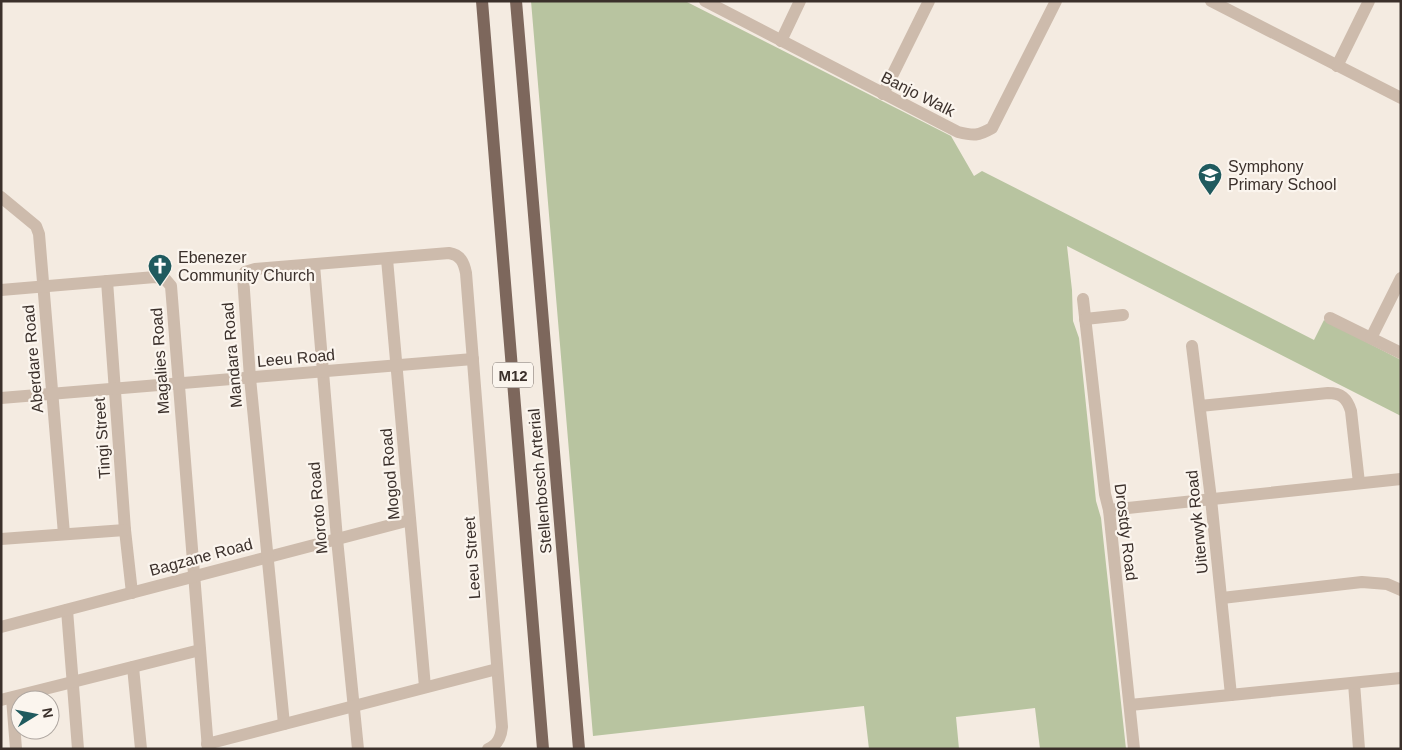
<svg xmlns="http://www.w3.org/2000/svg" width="1402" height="750" font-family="Helvetica,sans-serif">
  <rect width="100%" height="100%" fill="#f4ebe1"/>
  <polygon fill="#b8c4a0" points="531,1 685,1 951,136 974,176 982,171 1314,340 1324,320 1401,360 1401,416 1067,246 1072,290 1073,321 1079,338 1096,501 1101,518 1126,749 1040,749 1035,708 956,717 959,749 869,749 864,706 593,736"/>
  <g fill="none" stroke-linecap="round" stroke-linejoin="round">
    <g stroke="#cdbbac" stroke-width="12">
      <path d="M705 1 958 132C974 136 978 136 992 128L1056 1"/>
      <polyline points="1211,1 1401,98"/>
      <polyline points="781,41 800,1"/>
      <polyline points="1337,66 1369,1"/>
      <polyline points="883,94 929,1"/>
      <polyline points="1,197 36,226 39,234 64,534"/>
      <polyline points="387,259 425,687"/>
      <polyline points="314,265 337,539 358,749"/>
      <polyline points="107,281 125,530 132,593"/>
      <polyline points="1,290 155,277 165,279 171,286 208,749"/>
      <polyline points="1083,299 1105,494 1109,510 1134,749"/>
      <polyline points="1330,318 1401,353"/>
      <polyline points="1085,319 1123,315"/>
      <polyline points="1371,338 1401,278"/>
      <polyline points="1192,346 1211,499 1231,695"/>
      <polyline points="1,398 473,359"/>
      <path d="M1200 406 1328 393C1341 393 1347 398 1351 411L1359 483"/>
      <polyline points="1109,510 1401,479"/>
      <polyline points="1,539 125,530"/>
      <polyline points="1222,598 1362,582 1387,584 1401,590"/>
      <polyline points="67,610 78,749"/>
      <polyline points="1,627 410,520"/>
      <polyline points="133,667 141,749"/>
      <polyline points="1354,683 1359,749"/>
      <polyline points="12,698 16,749"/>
      <polyline points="1,700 200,650"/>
      <polyline points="1130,705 1401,678"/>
      <path d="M284 724 250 378 243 276 245 272 255 269 449 253C461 255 464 263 466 273L502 727C501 737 498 745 488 749"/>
      <polyline points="207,744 497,669"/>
    </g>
    <g stroke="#7d675c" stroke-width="12">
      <polyline points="482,1 543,749"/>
      <polyline points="516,1 579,749"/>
    </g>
  </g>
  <defs>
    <symbol id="school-pin" viewBox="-11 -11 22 30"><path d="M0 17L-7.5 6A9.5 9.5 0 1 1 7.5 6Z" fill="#1f5a5e" stroke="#fbf5ee"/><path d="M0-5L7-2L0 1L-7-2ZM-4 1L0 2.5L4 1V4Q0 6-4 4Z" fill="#fff"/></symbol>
    <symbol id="church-pin" viewBox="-11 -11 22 30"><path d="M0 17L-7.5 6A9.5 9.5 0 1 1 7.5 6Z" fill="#1f5a5e" stroke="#fbf5ee"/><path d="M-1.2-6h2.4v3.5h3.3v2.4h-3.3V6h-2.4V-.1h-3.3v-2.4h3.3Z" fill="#fff"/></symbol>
  </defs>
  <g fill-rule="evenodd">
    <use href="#school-pin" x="1196" y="161" width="28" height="38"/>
    <use href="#church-pin" x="146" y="252" width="28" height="38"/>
  </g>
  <g text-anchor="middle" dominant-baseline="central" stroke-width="4.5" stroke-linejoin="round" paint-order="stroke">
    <rect fill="#fbf5ee" stroke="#756b66" stroke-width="1" x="493" y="362.5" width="40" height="25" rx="4"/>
    <g font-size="15" font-weight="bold" fill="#3b302b">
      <text x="513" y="375">M12</text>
    </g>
    <g font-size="16" fill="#3b302b" stroke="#fbf5ee">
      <text transform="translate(918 94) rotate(27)">Banjo Walk</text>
      <text transform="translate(232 355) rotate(-95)">Mandara Road</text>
      <text transform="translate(296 358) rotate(-5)">Leeu Road</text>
      <text transform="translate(33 359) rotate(-95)">Aberdare Road</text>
      <text transform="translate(160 361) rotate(-94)">Magalies Road</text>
      <text transform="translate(102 438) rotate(-94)">Tingi Street</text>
      <text transform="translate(390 474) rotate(-95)">Mogod Road</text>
      <text transform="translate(540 481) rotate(-95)">Stellenbosch Arterial</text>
      <text transform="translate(318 508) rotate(-95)">Moroto Road</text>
      <text transform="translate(1197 522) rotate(-96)">Uiterwyk Road</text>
      <text transform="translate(1126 532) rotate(83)">Drostdy Road</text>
      <text transform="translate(201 557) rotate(-15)">Bagzane Road</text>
      <text transform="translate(472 558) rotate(-94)">Leeu Street</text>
    </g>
    <g font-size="16" fill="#3b302b" stroke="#fbf5ee" text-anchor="start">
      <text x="1228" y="166">Symphony<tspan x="1228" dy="18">Primary School</tspan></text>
      <text x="178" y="257">Ebenezer<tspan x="178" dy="18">Community Church</tspan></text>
    </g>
  </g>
  <rect width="1402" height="750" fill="none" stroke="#3b302b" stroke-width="5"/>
  <g transform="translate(35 715) rotate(80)"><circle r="24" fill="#fbf5ee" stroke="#aea6a0"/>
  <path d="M0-4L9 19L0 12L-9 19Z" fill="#1f5a5e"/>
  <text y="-8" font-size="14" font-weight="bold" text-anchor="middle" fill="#3b302b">N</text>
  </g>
</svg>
